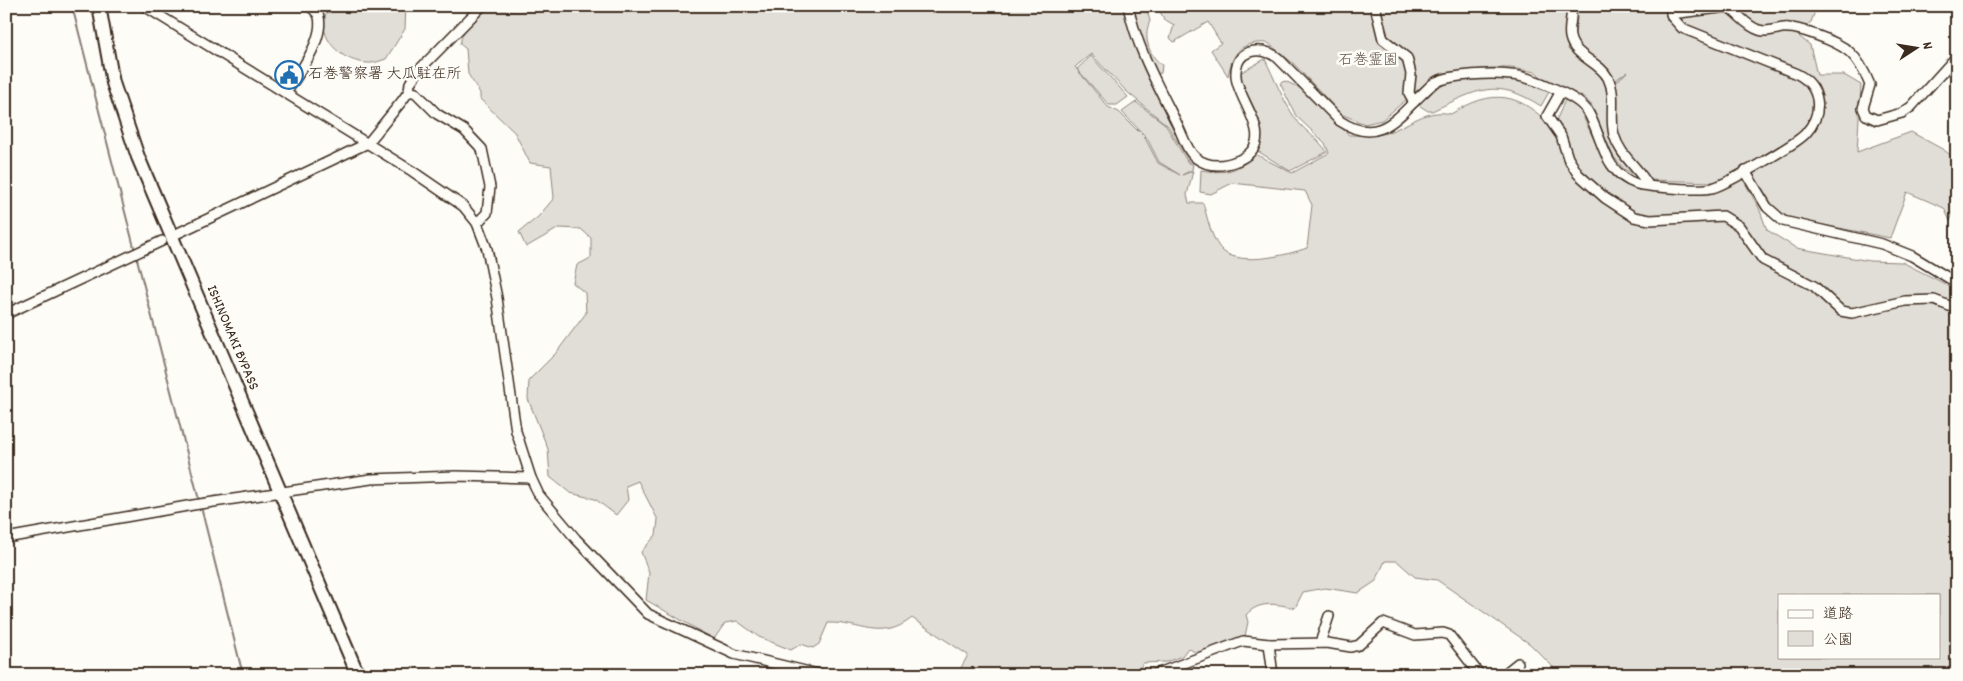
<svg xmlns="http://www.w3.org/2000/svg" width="1963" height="681" font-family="Dekko,'Klee One',sans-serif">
  <rect width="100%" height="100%" fill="#fdfcf7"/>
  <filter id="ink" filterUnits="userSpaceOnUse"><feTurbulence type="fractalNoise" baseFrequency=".02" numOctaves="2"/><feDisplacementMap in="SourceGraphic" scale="10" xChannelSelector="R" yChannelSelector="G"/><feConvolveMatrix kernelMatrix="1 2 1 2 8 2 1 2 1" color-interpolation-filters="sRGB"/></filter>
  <g filter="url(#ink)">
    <g fill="#e1ded7" stroke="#8e847a" fill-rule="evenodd">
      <path d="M330 6H406L405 29 386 59C382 60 376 63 371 63 341 64 311 34 330 6Z"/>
      <path d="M534 6H1146L1150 21C1143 36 1148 55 1162 65L1161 73 1148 76 1192 161 1189 162 1168 126 1126 91 1091 54 1075 67 1108 107 1119 112 1145 138 1158 163 1180 175 1159 162 1147 138 1122 112 1136 102 1165 124 1188 163 1193 164 1192 170 1182 175 1193 171 1187 195 1189 203H1203C1207 216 1212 243 1224 252 1243 266 1287 255 1307 248L1312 205 1305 191 1232 183 1211 194 1200 192 1201 170C1226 174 1236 172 1255 154L1292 173 1329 153 1325 143 1296 116 1280 83 1285 81 1302 89 1349 135C1358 135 1368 136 1377 135 1404 131 1423 107 1451 114 1493 88 1519 92 1553 128L1565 100 1579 108 1607 167 1623 182 1641 189 1709 192 1721 189 1714 182 1650 180 1638 177 1624 169 1613 156 1592 106 1585 98 1542 78 1536 72 1511 68H1491L1443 73 1434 76 1382 120 1365 124 1341 114 1294 64 1268 43C1242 41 1233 51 1228 76L1211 50 1221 43 1208 22 1174 42 1170 38 1174 25 1164 19 1157 6H1569V24L1565 37 1568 49 1597 70 1605 79 1615 83 1627 72 1614 81 1605 69 1579 48 1574 40 1577 19 1575 6H1817L1811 22 1796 34 1810 45 1817 75H1844L1861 85 1857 152 1911 132 1944 150 1957 160V204L1950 221 1944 208 1907 192 1890 238 1793 219C1771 211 1764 194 1753 174L1744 181 1759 208 1767 230 1796 248 1870 261 1902 262 1957 290V675H1561L1530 644 1437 580 1415 577 1397 561H1385L1376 581 1358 593 1325 588 1303 592 1295 608C1278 604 1259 600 1246 615L1248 622 1245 636 1198 654 1188 648 1182 656 1166 662 1143 663 1135 675H957L968 655 912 618C880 643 861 622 828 623L819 644 813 648 801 644 791 650 759 637 737 621 725 623 714 639 646 600 649 573 641 552 656 535 658 520 638 481 626 486 628 500 616 515 595 499 570 493 550 477 548 449 528 399 529 380 556 353 586 313 585 293 573 283 577 265 591 258V238L581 229 559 228 526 247 519 232 538 217 554 198 551 166 530 163 515 133 480 99V93L468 74 466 49 460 44C462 30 477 10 493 9 511 9 517 17 534 6ZM1779 595H1939V657H1779Z"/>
      <polygon points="1091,56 1128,97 1117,105 1109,105 1077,69"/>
      <path d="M1265 59C1274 78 1283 100 1295 118 1304 131 1319 139 1327 152L1290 171 1256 150 1260 130 1259 119 1238 74Z"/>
      <path d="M1496 77 1518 80 1549 92 1541 106C1495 77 1478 90 1432 111H1428L1417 104 1442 83Z"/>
    </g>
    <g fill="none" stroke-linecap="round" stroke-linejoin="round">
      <g stroke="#887d74" stroke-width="2">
        <polyline points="72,6 135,251"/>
        <polyline points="136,255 199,500"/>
        <polyline points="201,507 243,675"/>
      </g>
      <defs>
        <g id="minor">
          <polyline points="144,6 412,171 463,206 477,223 487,249 497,298 516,431 531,478 539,495 576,539 648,614 734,654 822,675"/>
          <polyline points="321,6 342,6"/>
          <path d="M1128 6C1137 48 1157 84 1176 122 1182 133 1186 150 1196 158 1209 168 1225 166 1239 160 1280 141 1237 101 1236 76 1234 50 1260 44 1278 58L1340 121C1378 146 1396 119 1422 94 1427 90 1431 84 1436 82 1453 74 1492 73 1511 75 1529 76 1579 96 1588 112 1603 138 1603 173 1637 184 1649 187 1700 191 1712 188 1725 185 1798 143 1806 133 1824 113 1821 86 1797 74L1682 28 1672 17 1670 6"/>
          <polyline points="1375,6 1383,39 1407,58 1411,74 1409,93 1414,102"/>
          <path d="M1571 6C1573 16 1568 27 1570 37 1574 57 1599 61 1608 78 1617 96 1609 116 1614 135 1620 156 1638 167 1648 185"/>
          <path d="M1671 14 1728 7C1739 14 1746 26 1759 30 1770 34 1779 26 1789 28 1798 28 1807 32 1816 35 1847 46 1857 53 1870 85L1863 108 1866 115 1877 120 1902 113 1911 107 1957 56"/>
          <polyline points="409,91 416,93 437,114 464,130 482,149 490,187 487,213 477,223"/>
          <path d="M286 93C298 75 327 36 318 14L310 6"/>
          <polyline points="1560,93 1547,116 1561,136 1568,158 1578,174 1605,198 1634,217 1650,220 1723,216 1739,226 1763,260 1814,286 1841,311 1852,313 1905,301 1934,300 1957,309"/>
          <polyline points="1745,171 1767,207 1783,221 1882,244 1912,256 1957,283"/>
          <polyline points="176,234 368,143 402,101 409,91 410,83 419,70 482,6"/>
          <polyline points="6,314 162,241"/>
          <polyline points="6,538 193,505 371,479 456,476 531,478"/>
          <polyline points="1320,643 1329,616"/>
          <polyline points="1269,644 1273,675"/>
          <polyline points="1153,675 1243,641 1269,644 1327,643 1351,647 1359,645 1383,623 1415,635 1443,633 1449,635 1480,675"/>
          <polyline points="1503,675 1518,663"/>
        </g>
        <polyline id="highway" points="99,6 113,83 138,157 358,675"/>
      </defs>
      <use href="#minor" stroke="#3b2a1e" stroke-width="12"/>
      <use href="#highway" stroke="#3b2a1e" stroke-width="16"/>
      <use href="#minor" stroke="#fdfcf7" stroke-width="9"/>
      <use href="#highway" stroke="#fdfcf7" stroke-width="12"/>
    </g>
  </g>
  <defs>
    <symbol id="civic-ring" viewBox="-11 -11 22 22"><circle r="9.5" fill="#fdfcf7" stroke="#1f6fb2" stroke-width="1.5"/><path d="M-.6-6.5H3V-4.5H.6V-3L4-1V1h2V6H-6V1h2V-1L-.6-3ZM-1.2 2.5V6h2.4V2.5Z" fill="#1f6fb2"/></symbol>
  </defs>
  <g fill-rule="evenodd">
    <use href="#civic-ring" x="273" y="59" width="32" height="32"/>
  </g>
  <g text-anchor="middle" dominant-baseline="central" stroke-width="5" stroke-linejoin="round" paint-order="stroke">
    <g font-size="15" fill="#64574c" stroke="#fdfcf7">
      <text x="1368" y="61">石巻霊園</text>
    </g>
    <g font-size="15" fill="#3b2a1e" stroke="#fdfcf7" text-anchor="start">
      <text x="308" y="75">石巻警察署 大瓜駐在所</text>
    </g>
    <g font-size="15" fill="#3b2a1e" stroke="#fdfcf7">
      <text transform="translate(232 338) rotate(67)">ISHINOMAKI BYPASS</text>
    </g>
  </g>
  <rect width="1963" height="681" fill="none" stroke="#fdfcf7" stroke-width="25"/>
  <rect x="12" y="12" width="1938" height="656" fill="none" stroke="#3b2a1e" stroke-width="2" filter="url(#ink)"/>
  <rect x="1778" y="594" width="162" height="65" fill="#fdfcf7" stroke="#afa8a0"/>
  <rect x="1788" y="610" width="25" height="8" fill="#fdfcf7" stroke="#afa8a0"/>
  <text x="1823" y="618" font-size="15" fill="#3b2a1e">道路</text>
  <rect x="1788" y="631" width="25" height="15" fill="#e1ded7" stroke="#afa8a0"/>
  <text x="1823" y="644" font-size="15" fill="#3b2a1e">公園</text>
  <g transform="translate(1916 48) rotate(78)" stroke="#fdfcf7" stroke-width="4" paint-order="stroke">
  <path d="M0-4L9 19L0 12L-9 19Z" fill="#3b2a1e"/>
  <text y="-8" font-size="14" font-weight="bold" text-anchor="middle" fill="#3b2a1e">N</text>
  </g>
</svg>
